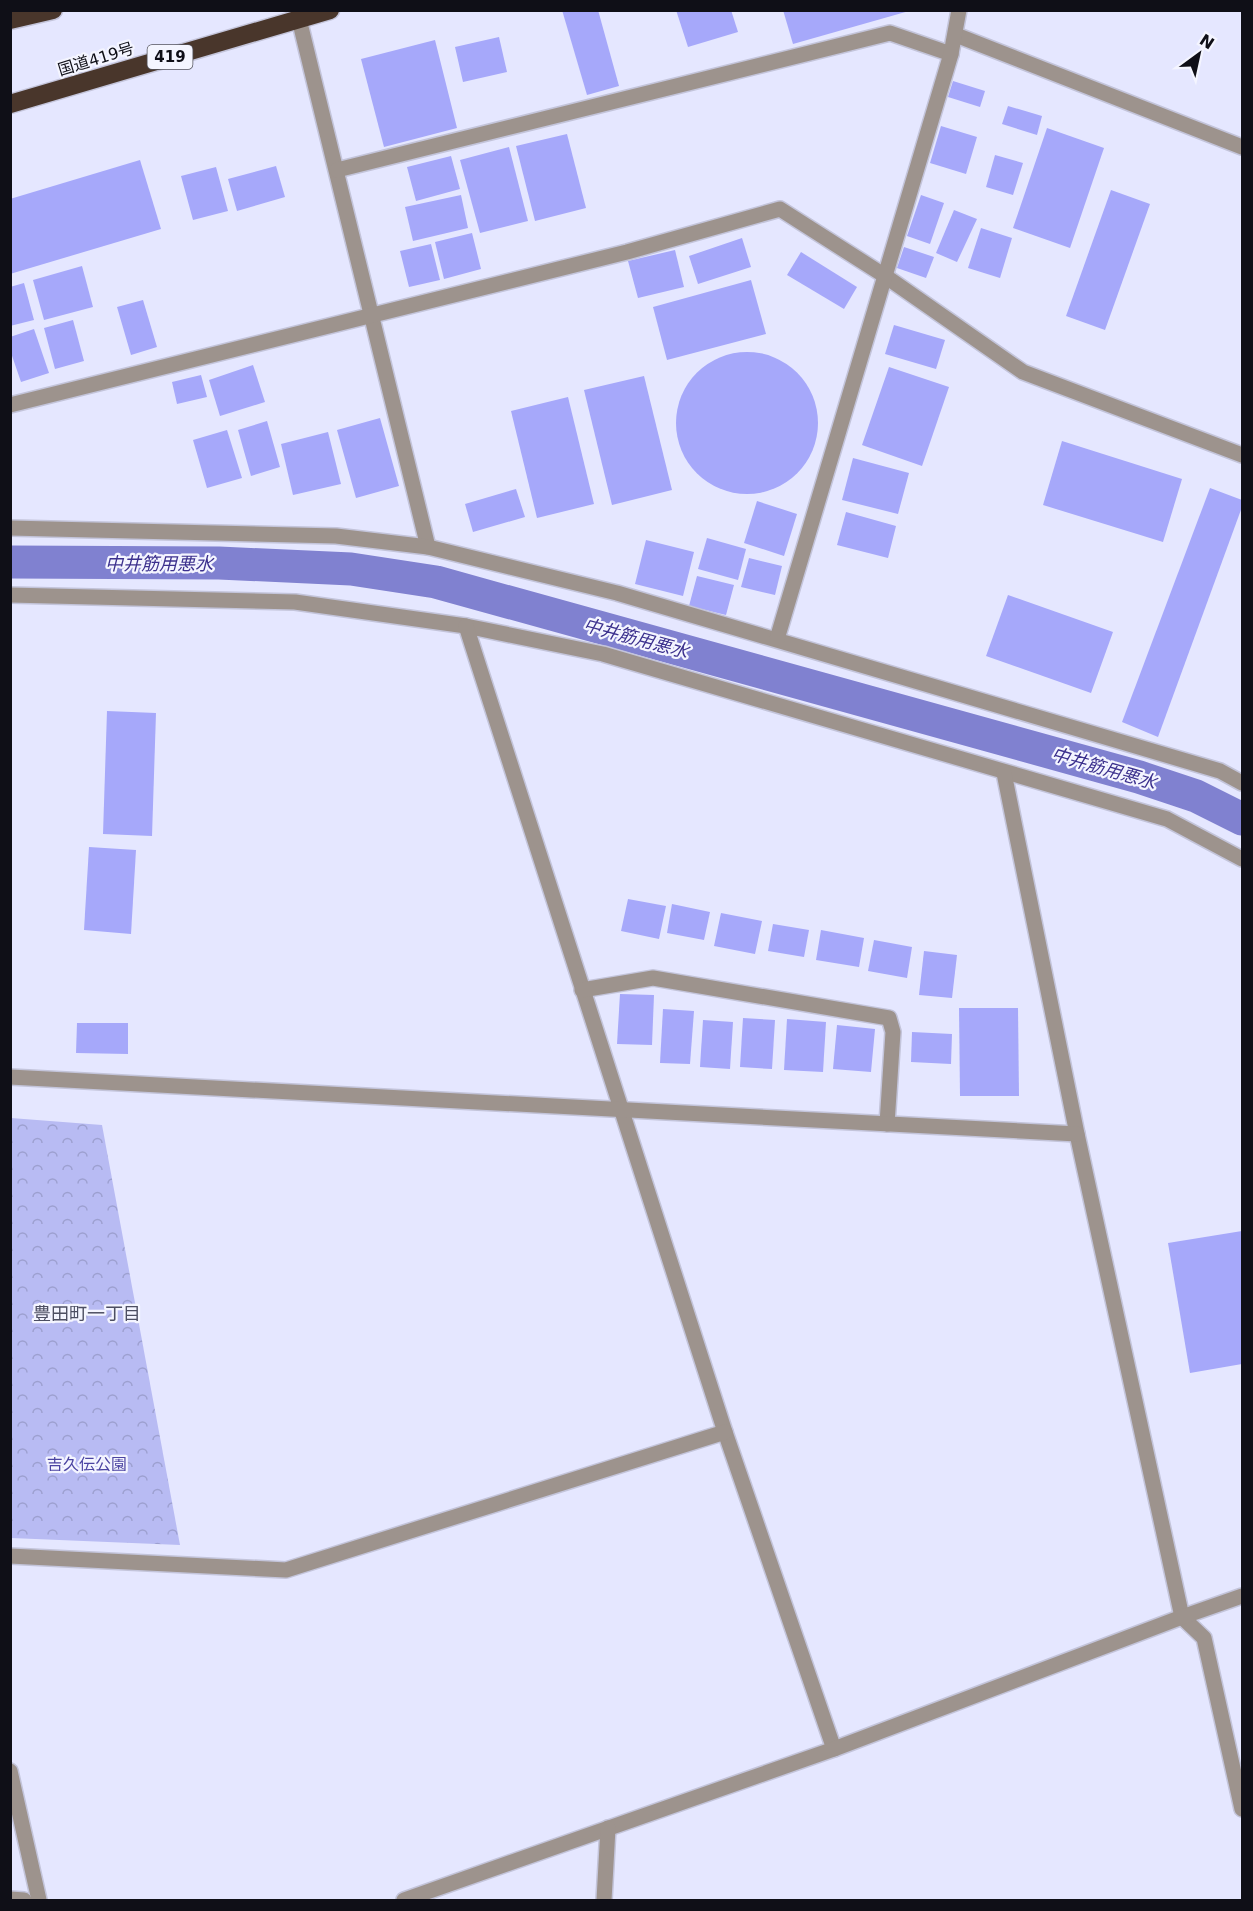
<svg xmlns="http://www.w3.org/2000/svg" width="1253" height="1911" font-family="'DejaVu Sans','Noto Sans JP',sans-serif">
  <defs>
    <pattern id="forest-crowns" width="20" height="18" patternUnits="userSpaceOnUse" patternTransform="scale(1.5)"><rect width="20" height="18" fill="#b8bbf3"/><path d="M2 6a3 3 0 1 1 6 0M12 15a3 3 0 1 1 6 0" fill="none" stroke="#9da0d0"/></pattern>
  </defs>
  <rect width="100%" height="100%" fill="#e5e7ff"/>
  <polygon fill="url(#forest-crowns)" points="11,1118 102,1125 180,1545 11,1538"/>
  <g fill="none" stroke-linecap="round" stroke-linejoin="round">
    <polyline stroke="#8081d0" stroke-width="33" points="10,562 219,563 351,569 436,582 1139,777 1196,796 1242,819"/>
  </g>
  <g fill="#a6a8fa">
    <polygon points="562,10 598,10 619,86 587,95"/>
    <polygon points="676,10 731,10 738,32 688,47"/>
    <polygon points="783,10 909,10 909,11 793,44"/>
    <polygon points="499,37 507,72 463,82 455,47"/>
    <polygon points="435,40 457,128 384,147 361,59"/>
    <polygon points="953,81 985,91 980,107 948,97"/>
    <polygon points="1008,106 1042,116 1037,135 1002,124"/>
    <polygon points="941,126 977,137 966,174 930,163"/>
    <polygon points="1047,128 1104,148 1070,248 1013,228"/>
    <polygon points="567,134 586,208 535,221 516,146"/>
    <polygon points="509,147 528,221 480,233 460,160"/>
    <polygon points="995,155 1023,163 1013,195 986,187"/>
    <polygon points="451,156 460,189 416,201 407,167"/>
    <polygon points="140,160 161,229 10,274 10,199"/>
    <polygon points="276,166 285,197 237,211 228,179"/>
    <polygon points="216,167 228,211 193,220 181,176"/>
    <polygon points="1111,190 1150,204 1105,330 1066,316"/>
    <polygon points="461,195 468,228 413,241 405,207"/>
    <polygon points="921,195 944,203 930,244 907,236"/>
    <polygon points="954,210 977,219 957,262 936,253"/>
    <polygon points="981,228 1012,238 1000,278 968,268"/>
    <polygon points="472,233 481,269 444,279 435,242"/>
    <polygon points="742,238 751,267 698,284 689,256"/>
    <polygon points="431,244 440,280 409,287 400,251"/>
    <polygon points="904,247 934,257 926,278 897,268"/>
    <polygon points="675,250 684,287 638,298 628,261"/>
    <polygon points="801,252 857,287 844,309 787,275"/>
    <polygon points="82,266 93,307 44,320 33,280"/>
    <polygon points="751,280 766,334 667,360 653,307"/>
    <polygon points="24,283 34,320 10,326 10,287"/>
    <polygon points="143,300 157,347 131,355 117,307"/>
    <polygon points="73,320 84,361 55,369 44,328"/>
    <polygon points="894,325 945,340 936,369 885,354"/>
    <polygon points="34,329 49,373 21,382 10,350 10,337"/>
    <circle cx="747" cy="423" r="71"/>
    <polygon points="253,365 265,402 220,416 209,380"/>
    <polygon points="889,367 949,387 922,466 862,445"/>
    <polygon points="201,375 207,397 177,404 172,382"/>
    <polygon points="644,376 672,490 612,505 584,390"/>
    <polygon points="568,397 594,504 537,518 511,411"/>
    <polygon points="380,418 399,486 356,498 337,430"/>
    <polygon points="267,421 280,467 251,476 238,430"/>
    <polygon points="227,430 242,478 207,488 193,440"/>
    <polygon points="328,432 341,484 293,495 281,444"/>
    <polygon points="1062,441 1182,479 1163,542 1043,505"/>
    <polygon points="853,458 909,473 898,514 842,500"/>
    <polygon points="1210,488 1242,500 1242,507 1158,737 1122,722"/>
    <polygon points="516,489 525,517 473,532 465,504"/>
    <polygon points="757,501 797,514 784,556 744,543"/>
    <polygon points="846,512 896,526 888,558 837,545"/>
    <polygon points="707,538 746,549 738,580 698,569"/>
    <polygon points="646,540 694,552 683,596 635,584"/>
    <polygon points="749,558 782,566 775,595 741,587"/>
    <polygon points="697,576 734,585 726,615 689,606"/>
    <polygon points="1008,595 1113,632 1091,693 986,656"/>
    <polygon points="107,711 156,713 152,836 103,834"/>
    <polygon points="89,847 136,850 131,934 84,930"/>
    <polygon points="628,899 666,906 659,939 621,931"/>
    <polygon points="672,904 710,912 704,940 667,933"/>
    <polygon points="721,913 762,921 755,954 714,946"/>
    <polygon points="773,924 809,930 804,957 768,951"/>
    <polygon points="821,930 864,938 859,967 816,960"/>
    <polygon points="874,940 912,947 907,978 868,971"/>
    <polygon points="924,951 957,955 952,998 919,995"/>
    <polygon points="620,994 654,995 652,1045 617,1044"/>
    <polygon points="959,1008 1018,1008 1019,1096 960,1096"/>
    <polygon points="663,1009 694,1011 690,1064 660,1063"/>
    <polygon points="743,1018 775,1020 772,1069 740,1067"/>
    <polygon points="787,1019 826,1022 823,1072 784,1070"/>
    <polygon points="703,1020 733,1022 730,1069 700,1067"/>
    <polygon points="77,1023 128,1023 128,1054 76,1053"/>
    <polygon points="837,1025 875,1029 871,1072 833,1069"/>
    <polygon points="912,1032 952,1034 951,1064 911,1062"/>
    <polygon points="1242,1231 1242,1364 1190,1373 1168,1243"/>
  </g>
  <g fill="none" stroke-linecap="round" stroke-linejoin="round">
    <defs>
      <g id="street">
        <polyline points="299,19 428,547"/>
        <polyline points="956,35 1242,147"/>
        <polyline points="337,170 890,33 951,54"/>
        <polyline points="10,405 627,252 780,209 885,276 1023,372 1242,455"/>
        <polyline points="10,528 336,536 428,547 617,593 1220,771 1242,783"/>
        <polyline points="10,595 295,602 466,626 603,654 1167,819 1242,859"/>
        <polyline points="466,626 725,1432 834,1749"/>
        <polyline points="777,639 951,54 959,10"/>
        <polyline points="1004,773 1077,1134 1182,1617 1204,1638 1242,1809"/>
        <polyline points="582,990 653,978 889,1018 893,1032 887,1124"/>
        <polyline points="10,1077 1077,1134"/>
        <polyline points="10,1556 286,1570 725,1432"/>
        <polyline points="10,1771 39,1900"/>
        <polyline points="10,1899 24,1900"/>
        <polyline points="404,1900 834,1749 1182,1617 1242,1596"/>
        <polyline points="604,1900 608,1828"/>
      </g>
      <g id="highway">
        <polyline points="10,20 53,10"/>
        <polyline points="10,104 330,10"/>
      </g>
    </defs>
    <use href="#street" stroke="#c3c4da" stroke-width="18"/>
    <use href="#highway" stroke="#c3c4da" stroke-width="21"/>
    <use href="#street" stroke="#9d938d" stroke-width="15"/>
    <use href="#highway" stroke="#49362b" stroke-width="18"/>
  </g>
  <g text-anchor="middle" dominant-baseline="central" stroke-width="4.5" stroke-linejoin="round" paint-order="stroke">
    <rect fill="#f4f5ff" stroke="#54545d" stroke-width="1.5" x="147.5" y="45" width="45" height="24" rx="4.5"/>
    <g font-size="15" font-weight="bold" fill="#0f0f17">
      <text x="170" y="57">419</text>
    </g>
    <g font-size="16" fill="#0f0f17" stroke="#f4f5ff">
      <text transform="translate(96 59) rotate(-17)">国道419号</text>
    </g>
    <g font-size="16" fill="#4b44a2" stroke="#f4f5ff">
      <text x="87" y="1464">吉久伝公園</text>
    </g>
    <g font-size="18" font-style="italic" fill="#3c318e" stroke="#f4f5ff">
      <text x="159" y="563">中井筋用悪水</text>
      <text transform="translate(636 638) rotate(15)">中井筋用悪水</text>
      <text transform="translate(1104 768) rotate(16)">中井筋用悪水</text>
    </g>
    <g font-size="18" fill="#4c4e62" stroke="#f4f5ff">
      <text x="87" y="1313">豊田町一丁目</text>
    </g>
  </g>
  <rect width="1253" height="1911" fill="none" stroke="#0f0f17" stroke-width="24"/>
  <g transform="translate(1199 54) rotate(33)" stroke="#f4f5ff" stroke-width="4.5" paint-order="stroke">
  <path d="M0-4.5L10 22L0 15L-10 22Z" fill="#0f0f17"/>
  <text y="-9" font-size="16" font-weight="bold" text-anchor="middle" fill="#0f0f17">N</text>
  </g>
</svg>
